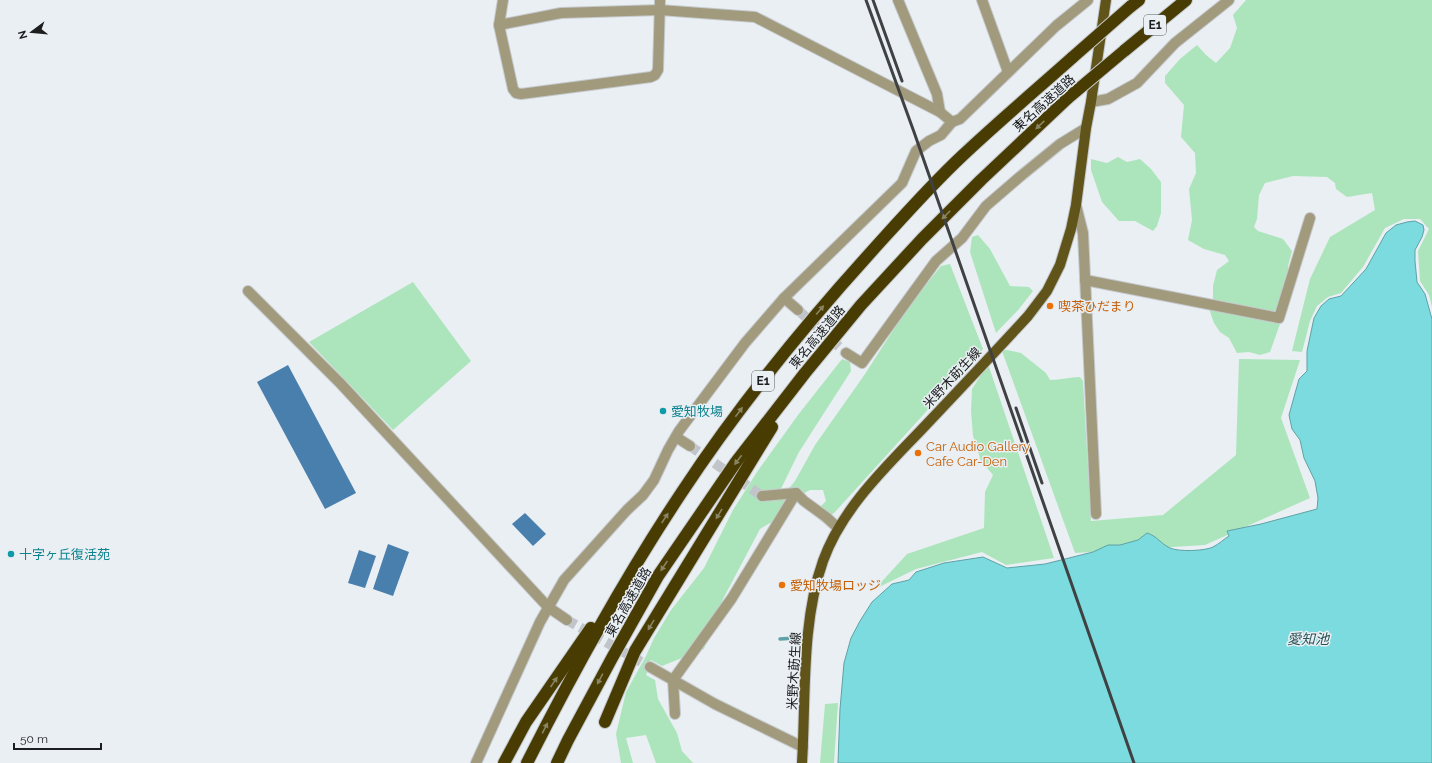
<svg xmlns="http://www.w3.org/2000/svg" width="1432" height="763" font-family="Raleway,'Noto Sans JP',sans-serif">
  <rect width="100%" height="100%" fill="#eaeff3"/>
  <g fill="#ace5bc">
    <polygon points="1246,0 1432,0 1432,307 1429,295 1420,281 1418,251 1429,229 1420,219 1404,219 1385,228 1363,267 1341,293 1328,297 1317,306 1310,321 1302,352 1292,351 1310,279 1330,237 1375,210 1372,193 1347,197 1336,189 1335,183 1327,177 1293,176 1265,183 1259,195 1257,219 1254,227 1258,231 1283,239 1292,251 1288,266 1288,274 1278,309 1270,314 1213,303 1213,286 1217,270 1229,261 1225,255 1204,249 1188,240 1192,220 1189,189 1196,173 1195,153 1181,137 1184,105 1165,83 1165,76 1180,59 1197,45 1206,55 1216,63 1230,48 1237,28 1233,15"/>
    <polygon points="1118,157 1127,162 1140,159 1151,169 1161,182 1161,213 1157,226 1153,231 1135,221 1119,221 1102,202 1091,170 1091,159 1107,163"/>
    <polygon points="978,235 990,249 1010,286 1029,287 1033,291 1019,309 996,333 970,252 972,237"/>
    <polygon points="950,264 983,349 835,512 822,522 813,514 826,501 823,490 810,490 786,503 775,520 760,529 723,599 704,649 662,666 651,660 646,675 655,680 658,699 677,733 682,751 693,763 656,763 646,735 626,738 633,763 621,763 616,734 626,692 646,656 654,638 671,610 704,568 733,510 757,472 798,415 842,359 850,362 851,371 799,452 775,501 782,497 795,481 815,445 865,374 908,307 941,266"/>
    <polygon points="413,282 471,361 393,430 309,342"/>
    <polygon points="1208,306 1280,324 1270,352 1260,355 1249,352 1237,353 1229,338 1220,332 1214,323"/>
    <path d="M1007 350 1021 353 1046 373 1050 380C1061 380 1070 377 1080 377L1083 381 1091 521 1163 515 1236 455 1239 359 1300 360 1281 418 1310 498 1205 545 1075 553 1002 351Z"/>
    <polygon points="988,364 1054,558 1006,565 982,552 916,569 875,589 907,554 984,528 985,492 993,475 981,461 973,436 971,411 972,389"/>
    <polygon points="838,703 834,763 820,763 825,704"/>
  </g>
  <path fill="#7bdbdf" stroke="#5ea2a6" d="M1415 221 1423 225 1424 230 1422 237 1415 250V261L1417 282 1425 294 1432 319V763H838L840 709 844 663 851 638 860 621 872 602 892 584 909 580 916 572 944 563 983 557 1007 568 1045 564 1093 552 1108 545H1120L1138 540 1147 533C1157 536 1161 544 1170 548 1179 552 1205 551 1213 547 1219 544 1224 539 1229 536L1227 531 1261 524 1317 509 1318 498 1315 481 1304 458 1300 440 1292 429 1289 415 1299 379 1307 371V351L1314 318 1321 306 1329 299 1341 296 1366 269 1386 233 1396 225 1407 222Z"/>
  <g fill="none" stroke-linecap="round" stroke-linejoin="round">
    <polyline stroke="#5ea2a6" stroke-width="3.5" points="780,639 795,638"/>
  </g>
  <g fill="#487fac">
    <polygon points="288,365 356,493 325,509 257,382"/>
    <polygon points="525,513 546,534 533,546 512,524"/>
    <polygon points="388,544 409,552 393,596 373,589"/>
    <polygon points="359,550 376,556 365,588 348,583"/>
  </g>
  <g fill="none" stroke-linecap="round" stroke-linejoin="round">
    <g stroke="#c1c5c9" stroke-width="10" stroke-dasharray="10 5" stroke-linecap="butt">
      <polyline points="798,310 846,353"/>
      <polyline points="690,446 762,496"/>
      <polyline points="567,620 650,667"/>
    </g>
    <defs>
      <g id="minor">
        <polyline points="503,0 499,25 513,89 516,93 521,94 651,77 655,75 658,70 660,0"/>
        <polyline points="898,0 937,94 940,112"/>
        <polyline points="982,0 1008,72"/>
        <polyline points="499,25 561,13 660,10 755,17 940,112 952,122"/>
        <polyline points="1091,102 1108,99 1137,83 1175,43 1229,0"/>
        <polyline points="1076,205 1083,233 1096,514"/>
        <polyline points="1085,280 1279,318 1310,218"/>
        <polyline points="248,291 340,383 548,607 567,620"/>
        <polyline points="784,298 798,310"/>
        <polyline points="846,353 862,363 936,261 962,238 986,206 1022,175 1060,144 1086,128"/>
        <polyline points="676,437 690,446"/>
        <polyline points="796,493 804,501 826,517 838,528"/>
        <polyline points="762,496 796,493"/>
        <polyline points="650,667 715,704 803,747"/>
        <polyline points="675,714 673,680 732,598 796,493"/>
        <polyline points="476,763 540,622 564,580 627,510 643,495 654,480 668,450 679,431 745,343 784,298 902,183 916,151 929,141 941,135 952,122 960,119 1056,26 1088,0"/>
      </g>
      <path id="major" d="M802 763C806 698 801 623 823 561 842 508 886 467 924 427 959 390 994 353 1028 316L1047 291 1060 265 1071 229 1076 205 1086 128 1091 102 1106 0"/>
      <g id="highway">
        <polyline points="1130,7 1139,0"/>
        <polyline points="1124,51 1186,0"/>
        <polyline points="605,722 635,651 772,427"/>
        <polyline points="504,763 526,722 591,628"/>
        <path d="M527 763C574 670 624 579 682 492 738 407 803 327 872 251 901 219 930 186 962 156 998 122 1036 90 1073 57"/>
        <polyline points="557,763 568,740 612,658 658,576 736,462 805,373 861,305 922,239 981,180 1068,98"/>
      </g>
    </defs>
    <use href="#minor" stroke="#c5c9cd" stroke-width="12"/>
    <use href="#major" stroke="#c5c9cd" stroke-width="12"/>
    <use href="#highway" stroke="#c5c9cd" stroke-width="14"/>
    <use href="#minor" stroke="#a19a7d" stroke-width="10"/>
    <use href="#major" stroke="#61541b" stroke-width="10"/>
    <use href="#highway" stroke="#483c02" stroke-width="12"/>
    <g stroke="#3f4143" stroke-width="3">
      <polyline points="866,0 914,132 1134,763"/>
      <polyline points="873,0 902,81"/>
      <polyline points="1016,408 1042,483"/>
    </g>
    <defs>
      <g id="highway-bridge">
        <polyline points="1073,57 1130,7"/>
        <polyline points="1068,98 1124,51"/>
      </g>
    </defs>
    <use href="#highway-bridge" stroke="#c5c9cd" stroke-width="14" stroke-linecap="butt"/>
    <use href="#highway-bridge" stroke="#483c02" stroke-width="12"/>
  </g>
  <defs><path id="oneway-solid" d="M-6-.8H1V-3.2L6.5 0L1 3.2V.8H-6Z"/></defs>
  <g fill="#898462">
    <use href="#oneway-solid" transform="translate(1040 125) rotate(137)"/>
    <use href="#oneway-solid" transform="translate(946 215) rotate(135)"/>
    <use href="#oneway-solid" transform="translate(820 310) rotate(-50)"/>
    <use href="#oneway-solid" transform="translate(739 412) rotate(-53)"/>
    <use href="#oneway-solid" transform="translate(738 460) rotate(127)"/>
    <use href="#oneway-solid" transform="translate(719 514) rotate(121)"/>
    <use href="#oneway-solid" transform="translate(665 518) rotate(-57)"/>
    <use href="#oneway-solid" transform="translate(664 566) rotate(124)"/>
    <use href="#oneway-solid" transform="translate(651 625) rotate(121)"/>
    <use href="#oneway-solid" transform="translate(600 679) rotate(118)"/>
    <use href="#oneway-solid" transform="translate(554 682) rotate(-56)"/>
    <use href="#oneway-solid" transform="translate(545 728) rotate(-63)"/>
  </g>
  <g fill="#e8710a" stroke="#eaeff3" stroke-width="1.5">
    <circle cx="1050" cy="306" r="4"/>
    <circle cx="918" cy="453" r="4"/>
    <circle cx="782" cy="585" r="4"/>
  </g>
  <g fill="#0f9aa8" stroke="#eaeff3" stroke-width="1.5">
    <circle cx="663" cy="411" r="4"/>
    <circle cx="11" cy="554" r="4"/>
  </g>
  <g text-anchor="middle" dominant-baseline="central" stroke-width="3" stroke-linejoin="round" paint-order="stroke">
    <g fill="#eaeff3" stroke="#5a5d5f" stroke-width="1">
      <rect x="1144" y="15" width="22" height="20" rx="3"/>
      <rect x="752" y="371" width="22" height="20" rx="3"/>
    </g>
    <g font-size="12" font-weight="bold" fill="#1c1e20">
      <text x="1155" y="25">E1</text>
      <text x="763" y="381">E1</text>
    </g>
    <g font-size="13" fill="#1c1e20" stroke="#eaeff3">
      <text transform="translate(1044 103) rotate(-42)">東名高速道路</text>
      <text transform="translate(817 337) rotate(-50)">東名高速道路</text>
      <text transform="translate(952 378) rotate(-47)">米野木莇生線</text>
      <text transform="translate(628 602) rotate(-60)">東名高速道路</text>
      <text transform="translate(794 671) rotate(-87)">米野木莇生線</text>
    </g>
    <g font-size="13" fill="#c56008" stroke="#eaeff3" text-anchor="start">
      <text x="1058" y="306">喫茶ひだまり</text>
      <text x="926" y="446">Car Audio Gallery<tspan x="926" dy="15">Cafe Car-Den</tspan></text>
      <text x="790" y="585">愛知牧場ロッジ</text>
    </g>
    <g font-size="13" fill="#0d838f" stroke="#eaeff3" text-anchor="start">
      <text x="671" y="411">愛知牧場</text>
      <text x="19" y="554">十字ヶ丘復活苑</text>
    </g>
    <g font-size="14" font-style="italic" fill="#285356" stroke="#eaeff3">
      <text x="1308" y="639">愛知池</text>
    </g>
  </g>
  <g transform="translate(32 32) rotate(254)" stroke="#eaeff3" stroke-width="3" paint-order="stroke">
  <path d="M0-3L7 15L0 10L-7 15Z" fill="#1c1e20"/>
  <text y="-6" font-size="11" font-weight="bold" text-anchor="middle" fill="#1c1e20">N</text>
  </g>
  <path d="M14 743v6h87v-6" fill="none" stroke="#1c1e20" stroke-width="2"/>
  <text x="20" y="743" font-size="12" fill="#1c1e20" stroke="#eaeff3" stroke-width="3" paint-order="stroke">50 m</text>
</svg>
